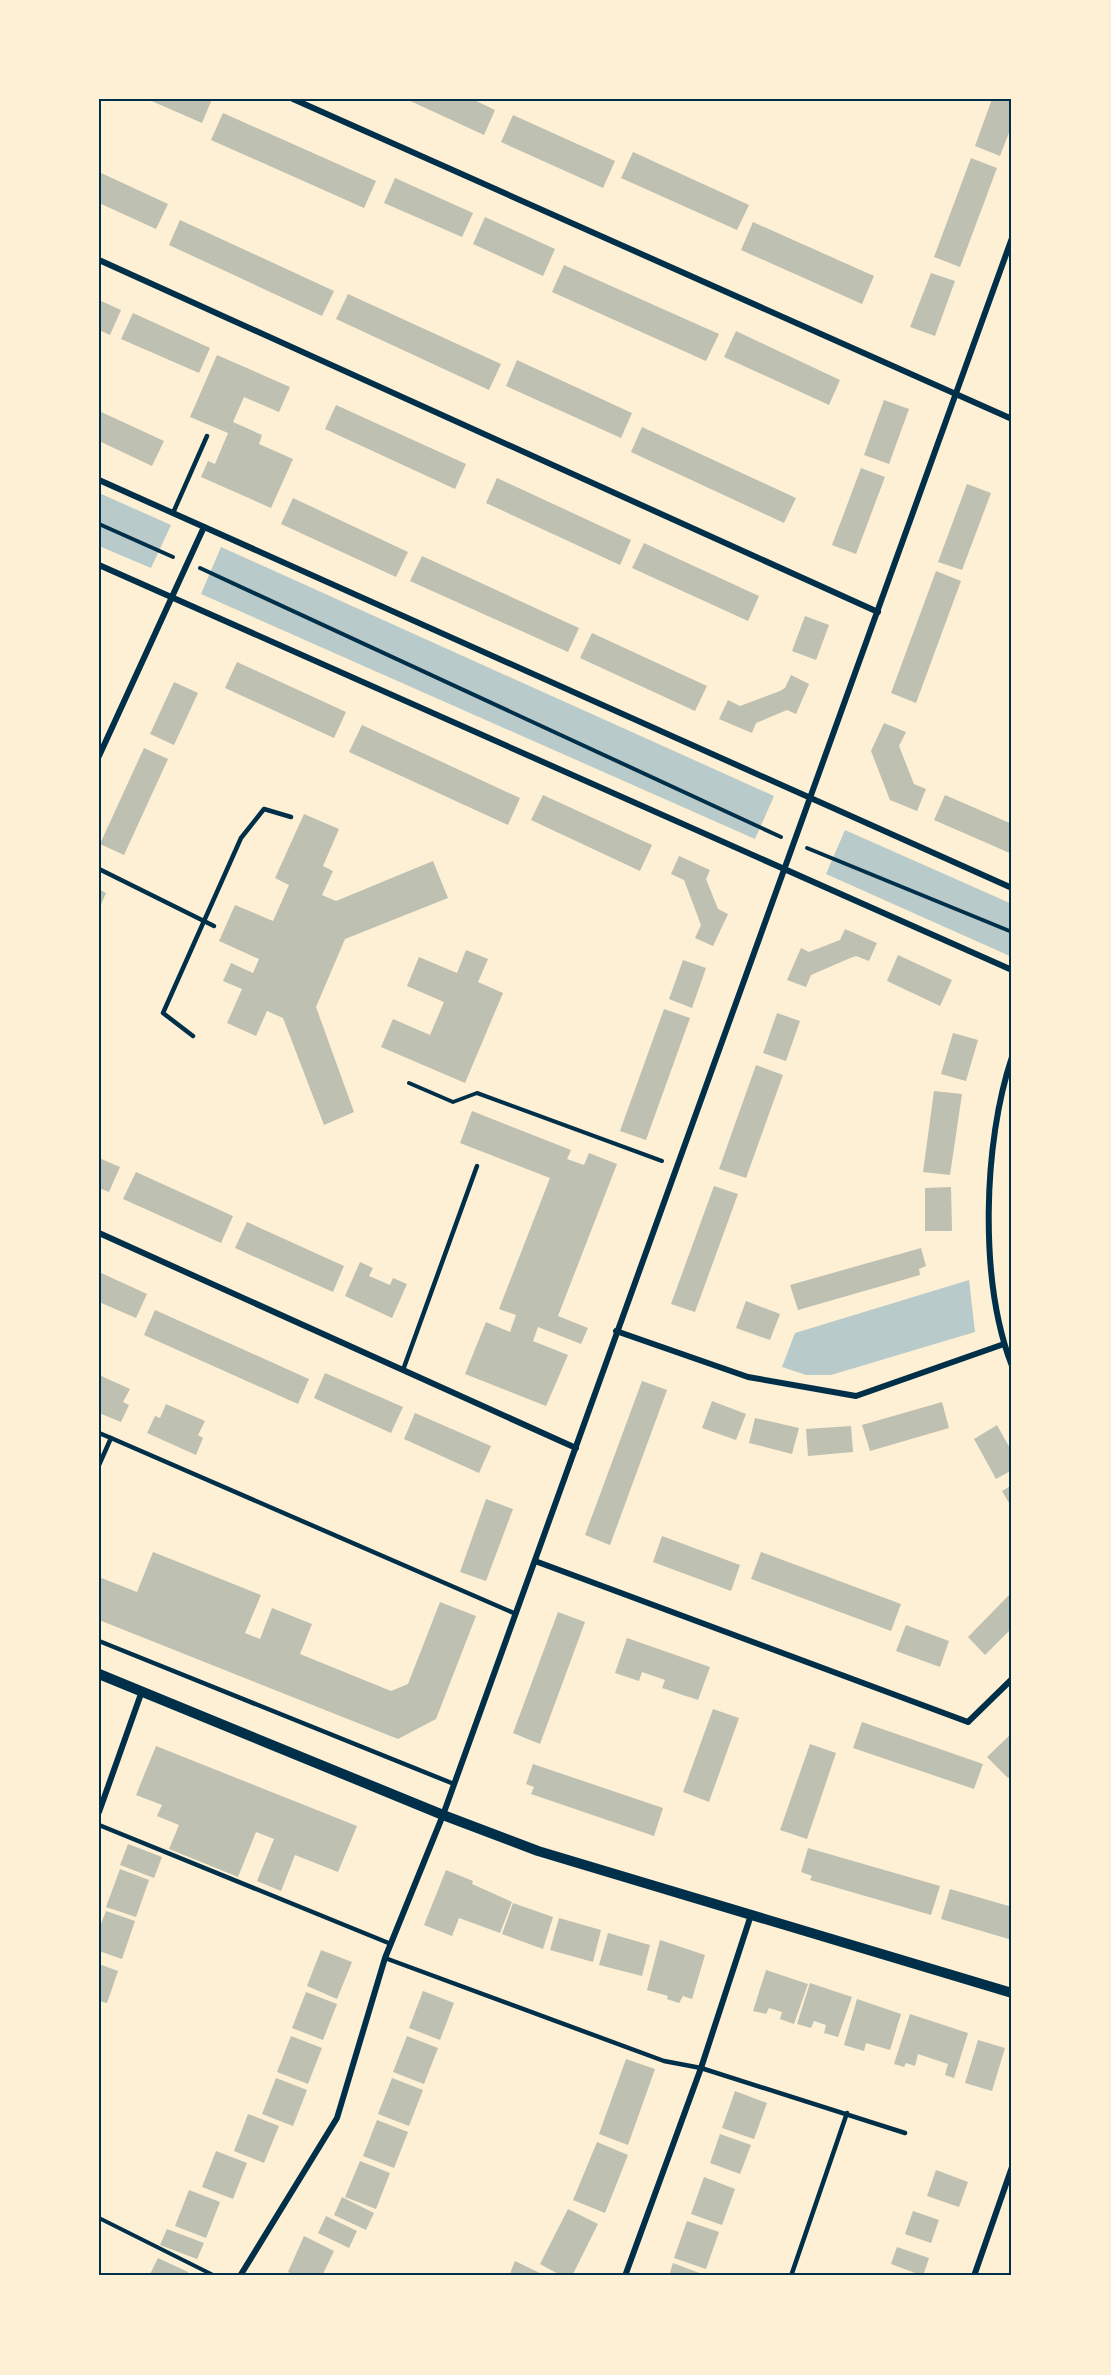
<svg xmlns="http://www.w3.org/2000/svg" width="1111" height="2375" font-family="'Asap Condensed',sans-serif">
  <rect width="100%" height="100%" fill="#fdf0d5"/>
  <g fill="#b9caca">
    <polygon points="99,493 171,525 151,568 99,546"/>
    <polygon points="221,547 774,796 755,839 201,594"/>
    <polygon points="845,830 1012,904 1012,957 826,874"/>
    <polygon points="969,1280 975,1332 831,1375 806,1375 782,1367 795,1333"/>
  </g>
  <g fill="#bec0b2">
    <polygon points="147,99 212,99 202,123"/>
    <polygon points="406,99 472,99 495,110 484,135"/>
    <polygon points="992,99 1012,99 1012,125 1000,156 975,146"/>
    <polygon points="223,113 376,181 364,208 211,140"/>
    <polygon points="513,115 615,161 603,188 501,142"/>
    <polygon points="633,152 749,205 737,230 621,178"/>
    <polygon points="971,158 997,168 960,267 934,257"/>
    <polygon points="99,172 168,204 156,229 99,203"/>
    <polygon points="395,178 473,213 462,237 384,203"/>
    <polygon points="485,217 555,249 543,276 473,244"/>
    <polygon points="180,220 334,291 322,316 169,245"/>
    <polygon points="753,222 874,276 862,304 741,250"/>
    <polygon points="564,265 719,334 706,361 552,292"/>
    <polygon points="931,273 955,281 935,336 910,327"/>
    <polygon points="348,294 501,364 489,390 336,319"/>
    <polygon points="99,300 121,310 110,335 99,330"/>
    <polygon points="133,313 210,348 199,373 121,339"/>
    <polygon points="736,331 840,380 829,405 724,357"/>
    <polygon points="217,355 290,387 279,412 244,397 233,422 262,435 259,444 293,459 271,508 201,477 208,461 215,464 228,433 190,417"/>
    <polygon points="517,360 632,413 621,438 506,386"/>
    <polygon points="884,400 909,409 889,464 864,455"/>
    <polygon points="336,405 466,464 455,489 325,429"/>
    <polygon points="99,411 164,441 152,466 99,441"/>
    <polygon points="642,427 796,498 784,523 631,452"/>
    <polygon points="861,468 885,477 856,554 832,545"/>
    <polygon points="497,478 631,540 620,565 486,503"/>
    <polygon points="967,484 991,493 962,570 938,562"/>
    <polygon points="293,498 408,552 396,577 281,524"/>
    <polygon points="644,543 759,596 748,621 632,568"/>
    <polygon points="422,556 579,628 568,652 410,581"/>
    <polygon points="936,571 961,581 916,703 891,693"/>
    <polygon points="805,616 829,625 816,660 792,651"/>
    <polygon points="592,633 707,686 695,711 580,658"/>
    <polygon points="237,662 346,712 334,738 225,688"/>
    <polygon points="791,675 809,684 796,714 787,710 756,723 752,733 719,719 728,700 740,706 780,691 785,688"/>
    <polygon points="174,682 198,693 174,745 150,734"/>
    <polygon points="884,723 906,732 899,746 914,784 926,789 917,811 890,800 871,751"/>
    <polygon points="362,725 520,798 508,825 349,752"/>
    <polygon points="144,748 168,759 124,855 100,844"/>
    <polygon points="543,795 652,845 640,871 531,820"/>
    <polygon points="945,795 1012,824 1012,854 934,820"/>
    <polygon points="304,814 339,829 323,866 333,871 322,895 336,901 433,861 448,898 345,939 316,1007 354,1112 324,1125 283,1018 267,1011 256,1036 227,1023 242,989 223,981 231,963 253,973 259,959 219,941 235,905 273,921 289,885 275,878"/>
    <polygon points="679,856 710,870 706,879 718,909 728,914 713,946 695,938 701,925 698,917 684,880 671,874"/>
    <polygon points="99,889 106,893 99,909"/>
    <polygon points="845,929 877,943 869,961 856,956 848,959 811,975 806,987 787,980 801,948 809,952 840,940"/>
    <polygon points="466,950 488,959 478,982 503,993 465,1083 381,1047 393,1019 430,1035 444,1002 407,986 419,957 457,973"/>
    <polygon points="898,955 952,980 940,1006 887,981"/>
    <polygon points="683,960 706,968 692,1008 669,999"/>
    <polygon points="664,1009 690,1018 646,1140 620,1131"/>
    <polygon points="777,1013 800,1021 786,1061 763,1053"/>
    <polygon points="953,1033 978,1040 966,1081 941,1074"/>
    <polygon points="756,1065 783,1075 746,1178 719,1169"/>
    <polygon points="934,1091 962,1094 950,1175 923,1172"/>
    <polygon points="472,1111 571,1150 567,1159 584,1165 589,1153 617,1164 558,1316 588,1328 581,1344 538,1327 533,1341 568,1355 546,1406 465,1374 486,1322 510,1332 516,1315 499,1309 550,1178 460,1143"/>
    <polygon points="99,1158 120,1167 109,1192 99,1188"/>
    <polygon points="136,1172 233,1216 221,1243 123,1199"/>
    <polygon points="714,1186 738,1194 695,1312 671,1304"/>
    <polygon points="951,1187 952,1231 925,1231 925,1188"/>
    <polygon points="247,1222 344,1266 333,1292 235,1248"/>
    <polygon points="921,1248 926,1266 919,1269 920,1275 798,1310 790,1285"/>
    <polygon points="360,1262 373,1268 369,1276 390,1285 393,1278 407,1284 392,1318 345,1296"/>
    <polygon points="99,1272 147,1294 136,1318 99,1302"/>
    <polygon points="746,1301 780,1314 770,1340 736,1328"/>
    <polygon points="155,1310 309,1379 298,1404 144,1335"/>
    <polygon points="325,1373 403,1407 391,1433 314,1398"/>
    <polygon points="99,1375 130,1389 123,1402 129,1405 121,1422 99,1413"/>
    <polygon points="642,1381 667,1390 610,1545 585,1535"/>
    <polygon points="712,1401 746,1414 736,1440 702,1428"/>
    <polygon points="942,1402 949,1428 870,1451 862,1425"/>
    <polygon points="166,1404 205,1421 198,1435 203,1438 196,1455 147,1433 155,1416 160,1418"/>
    <polygon points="415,1413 491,1446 479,1473 404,1439"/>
    <polygon points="755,1418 799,1428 792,1454 749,1443"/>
    <polygon points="997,1425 1012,1452 1012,1470 996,1479 974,1439"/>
    <polygon points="851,1426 853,1452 808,1456 806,1429"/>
    <polygon points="1012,1485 1012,1508 1002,1491"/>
    <polygon points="486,1499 513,1509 486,1581 460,1572"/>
    <polygon points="662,1536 740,1565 731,1591 653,1562"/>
    <polygon points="153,1552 261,1595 245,1633 260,1639 272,1608 312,1624 300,1654 391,1691 408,1684 440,1602 476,1616 436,1719 398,1739 99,1620 99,1577 137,1592"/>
    <polygon points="761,1552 901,1604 891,1631 751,1579"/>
    <polygon points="1012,1592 1012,1628 985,1655 968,1637"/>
    <polygon points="558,1612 585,1622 540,1744 513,1733"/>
    <polygon points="906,1625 949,1641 940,1667 896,1651"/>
    <polygon points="627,1638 710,1667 698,1700 662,1688 665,1680 642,1672 639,1681 615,1673"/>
    <polygon points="713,1709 739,1718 709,1802 683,1792"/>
    <polygon points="862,1722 983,1764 974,1789 853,1748"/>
    <polygon points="1012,1733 1012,1774 1008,1778 987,1757"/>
    <polygon points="810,1744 836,1753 807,1839 780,1830"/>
    <polygon points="156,1746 357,1826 338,1872 295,1855 281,1891 257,1881 274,1839 256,1832 238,1877 169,1849 179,1825 157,1816 162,1805 136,1795"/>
    <polygon points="533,1764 663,1808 654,1836 531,1794 534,1787 526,1784"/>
    <polygon points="128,1844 162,1857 154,1878 120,1865"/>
    <polygon points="808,1848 940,1886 931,1915 810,1880 812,1876 801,1872"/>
    <polygon points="120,1869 149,1880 136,1917 106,1907"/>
    <polygon points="446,1870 473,1881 472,1884 512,1902 500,1933 459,1918 452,1936 424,1925"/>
    <polygon points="950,1889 1012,1907 1012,1940 941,1919"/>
    <polygon points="513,1903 553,1917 543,1949 502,1934"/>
    <polygon points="106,1911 135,1921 122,1959 99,1951 99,1929"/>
    <polygon points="559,1918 601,1930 593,1962 550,1950"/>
    <polygon points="608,1933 650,1945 642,1976 599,1965"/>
    <polygon points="660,1940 705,1955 692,1999 683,1996 679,2003 667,1999 668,1996 647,1990"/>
    <polygon points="321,1950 352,1962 337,1999 307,1986"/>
    <polygon points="99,1964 118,1971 107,2003 99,2001"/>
    <polygon points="766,1970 808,1984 794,2024 780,2019 782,2012 769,2008 766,2014 753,2011"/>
    <polygon points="810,1983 852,1997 838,2037 824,2033 826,2025 814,2021 811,2028 797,2024"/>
    <polygon points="423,1991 454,2003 440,2040 409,2028"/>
    <polygon points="306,1992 337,2004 323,2040 292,2028"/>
    <polygon points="857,1999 901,2014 890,2050 866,2043 864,2051 844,2045"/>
    <polygon points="910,2014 968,2033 954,2078 945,2075 948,2064 918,2054 915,2066 906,2063 904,2067 894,2064"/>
    <polygon points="291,2036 322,2048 308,2084 277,2072"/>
    <polygon points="407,2036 438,2048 424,2084 393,2072"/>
    <polygon points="978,2040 1005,2048 992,2091 965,2083"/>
    <polygon points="626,2059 655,2069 628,2145 599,2134"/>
    <polygon points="276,2078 307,2090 293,2126 262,2114"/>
    <polygon points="392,2078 423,2090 409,2126 378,2114"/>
    <polygon points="735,2091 767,2103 754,2139 722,2128"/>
    <polygon points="248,2114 279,2126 264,2163 234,2151"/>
    <polygon points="377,2120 408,2132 394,2168 363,2156"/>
    <polygon points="720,2134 751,2145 740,2174 710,2163"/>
    <polygon points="597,2142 628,2155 605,2213 573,2200"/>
    <polygon points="216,2151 247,2163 233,2199 202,2187"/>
    <polygon points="360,2161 390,2173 376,2209 345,2197"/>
    <polygon points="936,2170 968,2182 959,2207 927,2196"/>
    <polygon points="704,2177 735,2189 722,2225 691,2214"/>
    <polygon points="189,2190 220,2202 206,2238 175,2226"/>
    <polygon points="342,2197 374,2213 366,2230 334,2215"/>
    <polygon points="568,2209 598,2224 572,2276 562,2276 540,2264"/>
    <polygon points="913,2211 939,2220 931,2243 905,2234"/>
    <polygon points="326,2216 357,2231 349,2248 318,2233"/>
    <polygon points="687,2221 719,2232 706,2269 674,2258"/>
    <polygon points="167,2229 204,2243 197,2259 160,2245"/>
    <polygon points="304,2236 334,2251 322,2276 297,2276 288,2272"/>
    <polygon points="897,2247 929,2258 923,2276 891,2264"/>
    <polygon points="158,2258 188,2272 186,2276 149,2276"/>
    <polygon points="515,2261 546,2276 509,2276"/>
    <polygon points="673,2263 702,2274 701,2276 669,2276"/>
  </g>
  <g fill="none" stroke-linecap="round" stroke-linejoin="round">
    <g stroke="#003049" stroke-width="4">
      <polyline points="99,524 173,557"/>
      <polyline points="200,568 781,837"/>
      <polyline points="807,848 1012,932"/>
      <polyline points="409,1083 453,1102 477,1093 662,1161"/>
      <polyline points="99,2218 215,2276"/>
    </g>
    <g stroke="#003049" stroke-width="4.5">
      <polyline points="173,513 207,436"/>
      <polyline points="99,869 214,926"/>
      <polyline points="193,1036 163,1013 241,838 264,809 291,817"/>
      <polyline points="403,1370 477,1166"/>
      <polyline points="99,1433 111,1438"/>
      <polyline points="99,1465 111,1438 516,1614"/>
      <polyline points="99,1641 454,1784"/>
      <polyline points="99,1825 391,1944"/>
      <polyline points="385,1958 664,2061 701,2068 905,2133"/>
      <polyline points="791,2276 847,2113"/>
    </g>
    <g stroke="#003049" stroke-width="6">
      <polyline points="293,99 1012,419"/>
      <polyline points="99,260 878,612"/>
      <polyline points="99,480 1012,888"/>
      <polyline points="99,565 1012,970"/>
      <polyline points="99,756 204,527"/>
      <path d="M1012 1057C983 1143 979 1281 1012 1366"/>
      <polyline points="99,1233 576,1448"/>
      <polyline points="616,1331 748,1377 856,1396 1004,1344"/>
      <polyline points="535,1561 968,1722 1012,1679"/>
      <polyline points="99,1812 142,1691"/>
      <polyline points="240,2276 337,2118 385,1958 443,1815 1012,238"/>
      <polyline points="625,2276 701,2068 751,1915"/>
      <polyline points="974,2276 1012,2167"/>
    </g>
    <polyline stroke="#003049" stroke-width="10" points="99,1674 443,1815 538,1851 1012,1993"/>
  </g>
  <rect width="1111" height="2375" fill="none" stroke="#fdf0d5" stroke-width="201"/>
  <rect x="100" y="100" width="910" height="2174" fill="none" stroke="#003049" stroke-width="2"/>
</svg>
